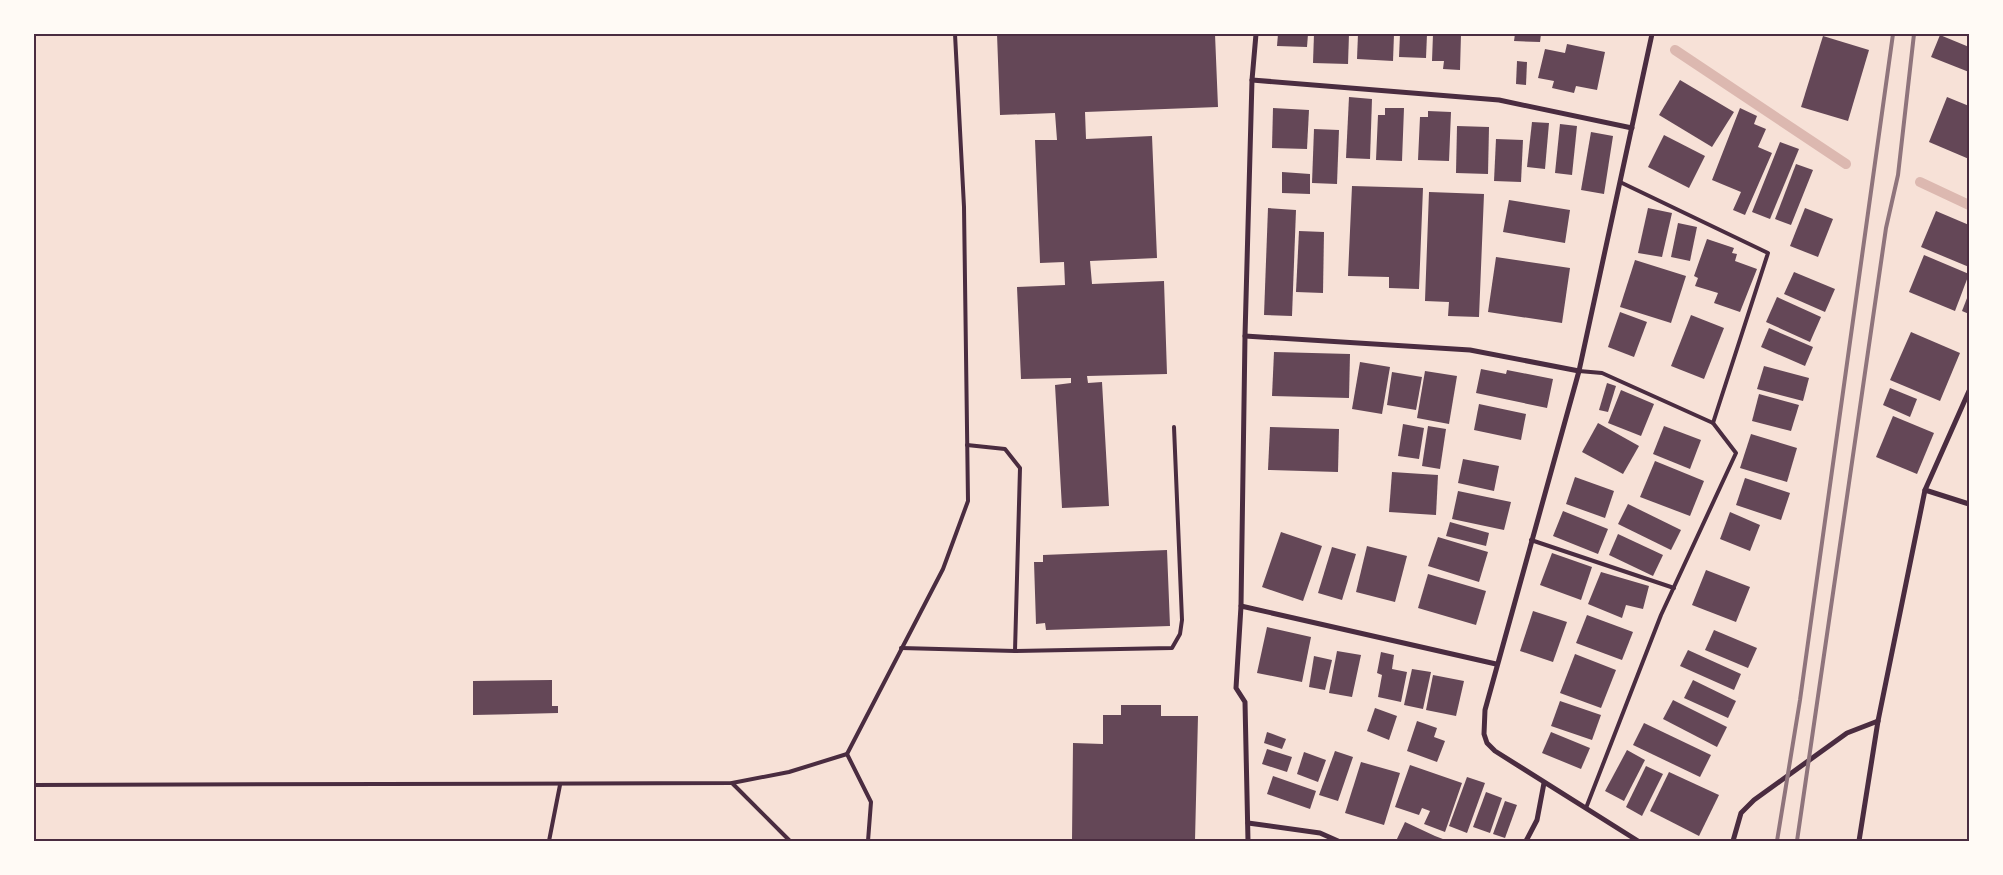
<svg xmlns="http://www.w3.org/2000/svg" width="2003" height="875" font-family="'Work Sans',sans-serif">
  <rect width="100%" height="100%" fill="#f7e1d7"/>
  <g fill="none" stroke-linecap="round" stroke-linejoin="round">
    <g stroke="#dcb8b0" stroke-width="10">
      <polyline points="1675,50 1846,164"/>
      <polyline points="1920,182 1969,205"/>
    </g>
  </g>
  <g fill="#644757">
    <polygon points="997,34 1215,34 1218,107 1085,112 1086,139 1152,136 1157,258 1090,261 1092,284 1164,281 1167,374 1087,376 1088,383 1102,382 1109,506 1062,508 1055,385 1071,383 1071,378 1021,379 1017,287 1065,285 1064,262 1040,263 1035,140 1057,140 1055,113 1000,115"/>
    <polygon points="1278,34 1308,34 1307,47 1277,46"/>
    <polygon points="1314,34 1349,34 1348,64 1313,63"/>
    <polygon points="1358,34 1394,34 1393,61 1357,59"/>
    <polygon points="1400,34 1427,34 1426,58 1399,57"/>
    <polygon points="1433,34 1461,34 1460,70 1443,69 1444,61 1432,61"/>
    <polygon points="1515,34 1541,34 1540,42 1514,41"/>
    <polygon points="1940,35 1969,47 1969,72 1931,57"/>
    <polygon points="1823,36 1869,50 1848,121 1801,107"/>
    <polygon points="1567,44 1605,52 1597,90 1576,86 1574,93 1552,88 1554,81 1538,78 1545,49 1565,53"/>
    <polygon points="1517,61 1527,62 1526,85 1516,84"/>
    <polygon points="1680,80 1734,112 1712,147 1659,115"/>
    <polygon points="1349,97 1372,99 1370,159 1346,158"/>
    <polygon points="1947,97 1969,106 1969,159 1929,142"/>
    <polygon points="1273,108 1309,110 1307,149 1272,148"/>
    <polygon points="1385,108 1404,108 1402,161 1376,160 1378,115 1385,115"/>
    <polygon points="1740,108 1757,116 1754,124 1766,129 1758,147 1772,153 1745,215 1733,210 1741,192 1712,180"/>
    <polygon points="1428,111 1451,112 1449,161 1418,160 1420,117 1428,117"/>
    <polygon points="1532,122 1549,123 1545,169 1527,167"/>
    <polygon points="1560,124 1577,126 1572,175 1555,173"/>
    <polygon points="1457,126 1489,127 1488,174 1456,173"/>
    <polygon points="1314,129 1339,130 1337,184 1312,183"/>
    <polygon points="1591,132 1613,136 1604,194 1581,190"/>
    <polygon points="1664,135 1705,156 1689,188 1648,167"/>
    <polygon points="1496,139 1523,140 1521,182 1494,181"/>
    <polygon points="1780,142 1799,149 1770,219 1752,212"/>
    <polygon points="1796,164 1813,170 1791,225 1775,219"/>
    <polygon points="1282,172 1310,174 1310,194 1282,193"/>
    <polygon points="1352,186 1423,188 1419,289 1389,288 1389,277 1348,276"/>
    <polygon points="1429,192 1484,194 1479,317 1448,316 1449,302 1425,301"/>
    <polygon points="1509,200 1570,210 1565,243 1503,232"/>
    <polygon points="1268,208 1296,210 1292,316 1264,315"/>
    <polygon points="1648,208 1672,213 1662,257 1638,253"/>
    <polygon points="1805,208 1833,219 1818,257 1790,246"/>
    <polygon points="1936,211 1969,225 1969,267 1921,247"/>
    <polygon points="1678,223 1697,227 1690,261 1671,257"/>
    <polygon points="1299,231 1324,232 1323,293 1296,292"/>
    <polygon points="1707,239 1734,248 1732,253 1737,254 1735,261 1757,269 1740,312 1714,303 1718,293 1695,286 1698,278 1694,276"/>
    <polygon points="1924,255 1969,274 1955,311 1909,292"/>
    <polygon points="1496,257 1570,268 1562,323 1488,312"/>
    <polygon points="1635,260 1686,276 1671,323 1620,307"/>
    <polygon points="1794,272 1835,289 1825,312 1784,294"/>
    <polygon points="1969,293 1969,314 1962,311"/>
    <polygon points="1777,297 1821,317 1810,342 1766,322"/>
    <polygon points="1620,312 1647,322 1634,357 1608,347"/>
    <polygon points="1691,315 1724,328 1704,379 1671,366"/>
    <polygon points="1769,328 1813,347 1805,366 1761,347"/>
    <polygon points="1911,332 1960,353 1940,401 1890,380"/>
    <polygon points="1274,352 1350,354 1349,398 1272,396"/>
    <polygon points="1360,362 1390,367 1382,414 1352,409"/>
    <polygon points="1764,366 1809,378 1803,401 1757,389"/>
    <polygon points="1481,369 1506,374 1507,370 1553,379 1547,408 1476,393"/>
    <polygon points="1425,371 1457,376 1449,424 1417,418"/>
    <polygon points="1392,372 1422,377 1416,410 1387,405"/>
    <polygon points="1607,383 1616,386 1608,412 1599,410"/>
    <polygon points="1890,388 1917,399 1910,417 1883,405"/>
    <polygon points="1621,390 1654,404 1641,436 1608,423"/>
    <polygon points="1759,394 1799,405 1791,431 1752,421"/>
    <polygon points="1479,404 1526,414 1521,440 1474,430"/>
    <polygon points="1893,416 1934,433 1917,474 1876,457"/>
    <polygon points="1598,423 1639,446 1623,474 1582,452"/>
    <polygon points="1403,424 1424,428 1419,459 1398,456"/>
    <polygon points="1428,426 1446,429 1440,469 1422,466"/>
    <polygon points="1664,426 1701,440 1690,469 1653,454"/>
    <polygon points="1270,427 1339,429 1338,472 1268,470"/>
    <polygon points="1751,434 1797,448 1787,482 1740,468"/>
    <polygon points="1463,459 1499,466 1494,491 1458,483"/>
    <polygon points="1655,461 1704,481 1690,516 1640,497"/>
    <polygon points="1392,472 1438,475 1436,515 1389,512"/>
    <polygon points="1575,477 1614,491 1605,518 1566,504"/>
    <polygon points="1745,478 1790,493 1781,520 1736,505"/>
    <polygon points="1458,491 1511,502 1504,530 1452,519"/>
    <polygon points="1628,504 1681,530 1671,550 1618,524"/>
    <polygon points="1563,511 1608,529 1598,554 1553,536"/>
    <polygon points="1730,512 1760,525 1750,551 1720,539"/>
    <polygon points="1450,522 1489,533 1486,546 1446,536"/>
    <polygon points="1281,532 1322,546 1303,601 1262,587"/>
    <polygon points="1618,534 1663,555 1653,576 1609,555"/>
    <polygon points="1438,537 1488,552 1479,582 1428,566"/>
    <polygon points="1367,546 1407,556 1395,602 1356,592"/>
    <polygon points="1332,547 1356,554 1342,600 1318,593"/>
    <polygon points="1167,550 1170,626 1046,630 1045,623 1036,624 1034,562 1043,562 1043,555"/>
    <polygon points="1552,553 1592,567 1581,600 1540,585"/>
    <polygon points="1706,570 1750,587 1736,622 1692,605"/>
    <polygon points="1601,572 1649,586 1643,609 1626,605 1622,618 1588,604"/>
    <polygon points="1428,574 1486,591 1476,625 1418,608"/>
    <polygon points="1533,611 1567,622 1553,662 1520,651"/>
    <polygon points="1587,615 1633,632 1622,660 1576,643"/>
    <polygon points="1267,627 1311,637 1302,682 1257,673"/>
    <polygon points="1714,630 1757,648 1748,668 1705,650"/>
    <polygon points="1688,650 1741,674 1734,690 1680,666"/>
    <polygon points="1337,651 1361,655 1352,697 1329,693"/>
    <polygon points="1381,652 1394,655 1392,669 1407,672 1401,702 1378,697 1382,675 1377,673"/>
    <polygon points="1575,654 1616,670 1601,708 1560,693"/>
    <polygon points="1314,656 1332,660 1325,690 1309,687"/>
    <polygon points="1412,669 1431,672 1423,709 1404,705"/>
    <polygon points="1433,675 1464,681 1456,716 1426,710"/>
    <polygon points="552,680 552,706 558,706 558,713 473,715 473,681"/>
    <polygon points="1693,680 1736,701 1728,718 1684,698"/>
    <polygon points="1673,700 1727,727 1717,747 1663,719"/>
    <polygon points="1560,701 1601,715 1592,740 1551,726"/>
    <polygon points="1121,705 1161,705 1161,716 1198,716 1195,841 1072,841 1073,743 1103,744 1103,715 1121,715"/>
    <polygon points="1375,708 1397,716 1389,740 1367,731"/>
    <polygon points="1417,721 1437,728 1434,737 1445,741 1437,762 1407,751"/>
    <polygon points="1644,723 1711,755 1700,777 1633,745"/>
    <polygon points="1267,732 1286,739 1282,749 1264,743"/>
    <polygon points="1551,732 1590,748 1581,769 1542,753"/>
    <polygon points="1267,749 1292,757 1287,772 1262,764"/>
    <polygon points="1627,750 1645,760 1624,801 1605,791"/>
    <polygon points="1335,751 1353,757 1338,801 1319,795"/>
    <polygon points="1304,752 1326,760 1318,782 1297,774"/>
    <polygon points="1361,762 1400,773 1384,825 1345,813"/>
    <polygon points="1410,765 1462,783 1445,832 1424,824 1430,811 1422,808 1419,815 1395,807"/>
    <polygon points="1646,766 1663,774 1642,816 1626,807"/>
    <polygon points="1669,772 1719,795 1699,836 1650,811"/>
    <polygon points="1273,776 1316,791 1310,809 1267,794"/>
    <polygon points="1467,777 1485,783 1467,833 1449,826"/>
    <polygon points="1486,792 1502,798 1490,833 1473,827"/>
    <polygon points="1505,801 1517,805 1505,838 1493,834"/>
    <polygon points="1405,822 1435,836 1448,841 1396,841"/>
    <polygon points="34,839 121,840 121,841 34,841"/>
  </g>
  <g fill="none" stroke-linecap="round" stroke-linejoin="round">
    <g stroke="#4a2c40" stroke-width="4">
      <polyline points="1620,182 1768,253 1713,423"/>
      <polyline points="1579,371 1602,373 1713,423 1736,453 1661,615 1586,808"/>
      <polyline points="967,445 1005,449 1020,468 1015,651"/>
      <polyline points="1531,540 1674,588"/>
      <polyline points="901,648 1015,651 1172,648 1180,634 1182,620 1174,427"/>
      <polyline points="847,754 871,802 868,841"/>
      <polyline points="732,783 790,841"/>
      <polyline points="34,785 732,783 789,772 847,754 943,569 968,501 964,207 955,34"/>
      <polyline points="549,841 560,785"/>
    </g>
    <g stroke="#4a2c40" stroke-width="5">
      <polyline points="1252,80 1499,100 1632,128"/>
      <polyline points="1245,336 1470,350 1579,371"/>
      <polyline points="1925,490 1969,504"/>
      <polyline points="1241,606 1245,336 1252,80 1256,34"/>
      <polyline points="1248,823 1320,833 1338,841"/>
      <polyline points="1248,841 1245,702 1236,688 1241,606 1496,664"/>
      <polyline points="1526,841 1537,820 1544,783"/>
      <polyline points="1638,841 1495,751 1487,743 1484,734 1485,710 1579,371 1652,34"/>
      <polyline points="1733,841 1741,813 1754,800 1847,733 1878,721"/>
      <polyline points="1859,841 1878,721 1925,490 1969,391"/>
    </g>
    <g stroke="#8f747c" stroke-width="4">
      <polyline points="1777,841 1800,700 1893,34"/>
      <polyline points="1797,841 1886,228 1898,175 1914,34"/>
    </g>
  </g>
  <rect width="2003" height="875" fill="none" stroke="#fffaf5" stroke-width="70"/>
  <rect x="35" y="35" width="1933" height="805" fill="none" stroke="#4a2c40" stroke-width="2"/>
</svg>
